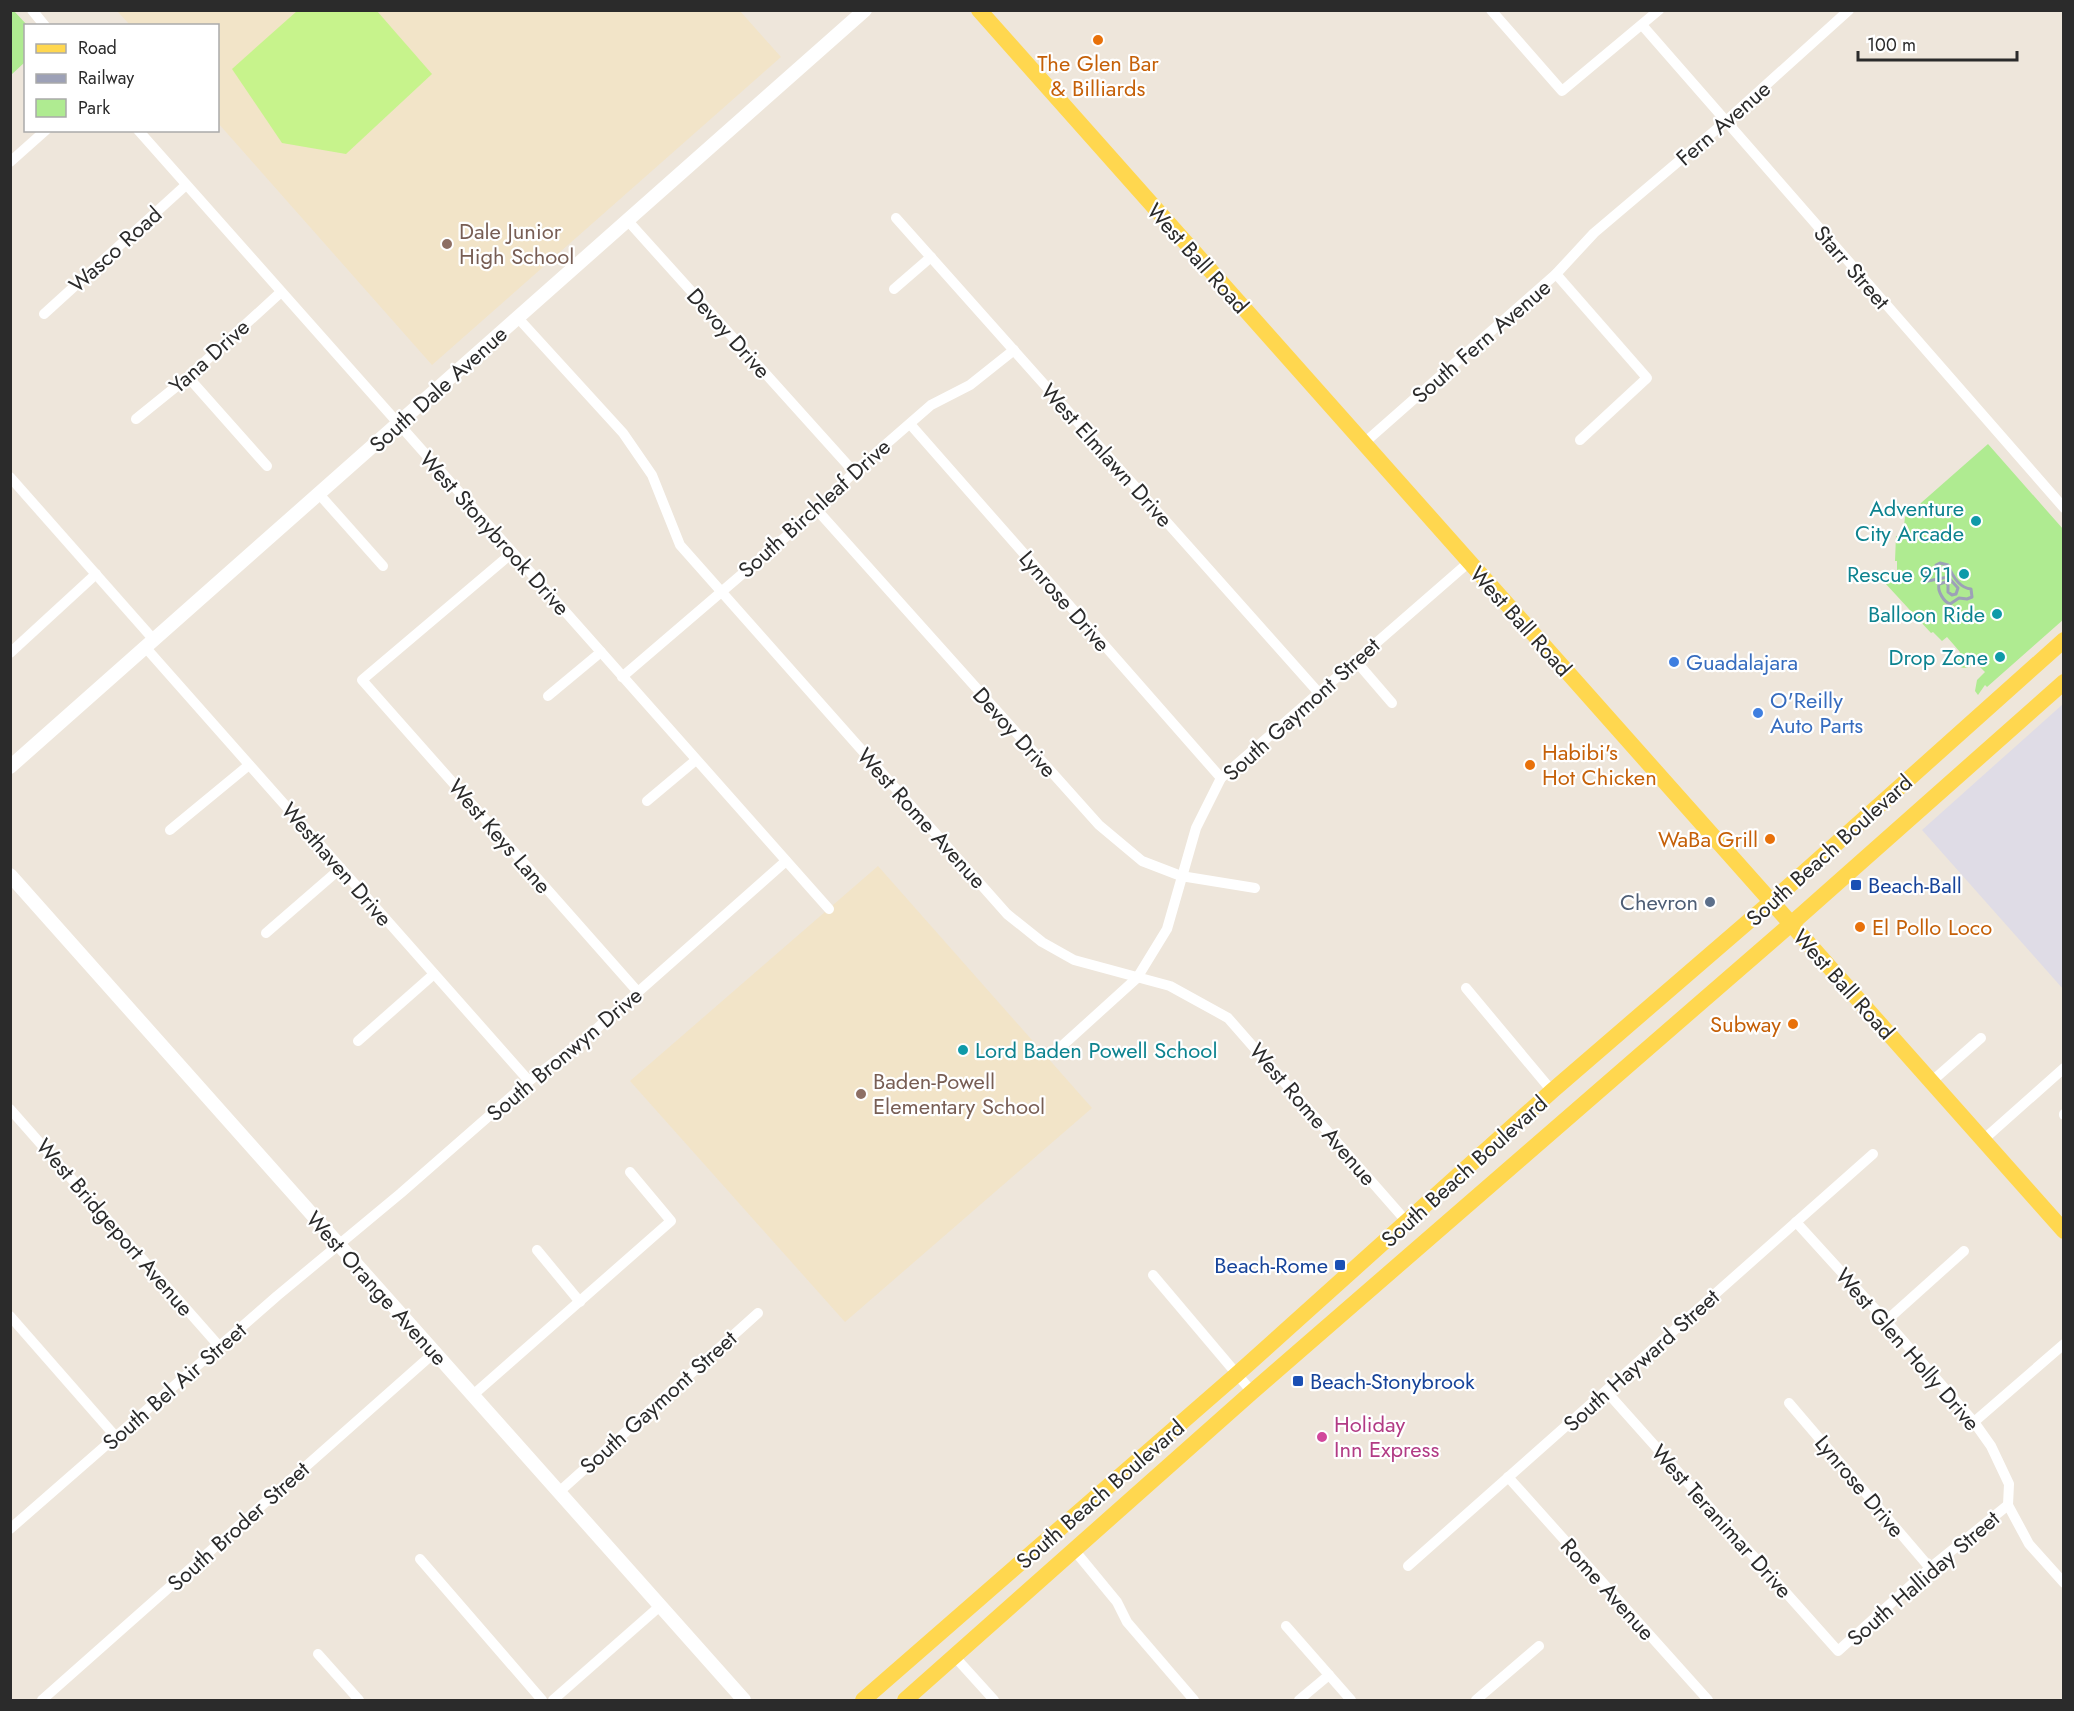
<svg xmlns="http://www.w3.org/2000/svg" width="2074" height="1711" font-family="Jost,sans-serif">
  <rect width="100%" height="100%" fill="#eee6db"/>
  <polygon fill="#dfdce6" points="2063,704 2063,989 1922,830"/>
  <g fill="#f2e4c8">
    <polygon points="117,11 740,11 781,57 432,365 218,123 218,26 130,25"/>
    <polygon points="878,866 1092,1108 845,1322 630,1081"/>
  </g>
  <g fill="#afeb91">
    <polygon points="11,10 14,11 27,25 26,26 25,62 11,75"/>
    <path d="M1988 444 2063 529 2064 619 1987 687 1985 685 1978 695 1975 691 1977 680 1985 672 1976 663C1963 674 1949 664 1960 652L1947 637 1942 641 1933 632 1931 633 1885 583 1897 572V561H1895L1896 536H1907L1904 526 1905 517Z"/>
  </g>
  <polygon fill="#c7f38c" points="377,11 432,74 346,154 282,143 232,69 297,11"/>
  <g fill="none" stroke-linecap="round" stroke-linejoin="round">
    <g stroke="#fff" stroke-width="10">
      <polyline points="32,10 45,26"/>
      <polyline points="1491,10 1562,91 1659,10"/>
      <polyline points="1642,25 2064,508"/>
      <polyline points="138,130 829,909"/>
      <polyline points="10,162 46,130"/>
      <polyline points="896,218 1318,692"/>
      <polyline points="628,221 854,472"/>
      <polyline points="1556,274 1647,378 1580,440"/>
      <polyline points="894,289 931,257"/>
      <polyline points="44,314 186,185"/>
      <polyline points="518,318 623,433 652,475 680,545 1007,914 1042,942 1074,960 1170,986 1228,1018 1407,1222"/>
      <polyline points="188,377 267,466"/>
      <polyline points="136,419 188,377 281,292"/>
      <polyline points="910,424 1221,778"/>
      <polyline points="1363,444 1556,274 1594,233 1725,122 1849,10"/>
      <polyline points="10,477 154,640"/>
      <polyline points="319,494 383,566"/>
      <polyline points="817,510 1099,825 1142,861 1181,876 1255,888"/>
      <polyline points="512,553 362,680 638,992"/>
      <polyline points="146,648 529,1081"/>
      <polyline points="10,653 96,574"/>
      <polyline points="1355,660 1392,703"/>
      <polyline points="622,677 817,510 854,472 931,405 970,385 1014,350"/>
      <polyline points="548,696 601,652"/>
      <polyline points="647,801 696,760"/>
      <polyline points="170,830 249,765"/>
      <polyline points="266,933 341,868"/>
      <polyline points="1466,988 1552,1091"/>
      <polyline points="358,1041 434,974"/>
      <polyline points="1052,1055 1137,978 1167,929 1196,828 1221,778 1468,563"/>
      <polyline points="1931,1082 1981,1038"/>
      <polyline points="10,1109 219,1346"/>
      <polyline points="2064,1114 2064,1115"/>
      <polyline points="1983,1140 2064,1068"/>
      <polyline points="1796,1222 1886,1321 1974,1422 1991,1446 2009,1484 2008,1505 2029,1544 2064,1583"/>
      <polyline points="537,1250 580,1302"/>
      <polyline points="1153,1275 1252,1392"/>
      <polyline points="10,1316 116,1437"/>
      <polyline points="1886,1321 1964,1251"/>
      <polyline points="1606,1391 1838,1651 1930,1568 2008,1505"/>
      <polyline points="473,1395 671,1221 630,1172"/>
      <polyline points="1789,1403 1930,1568"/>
      <polyline points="1974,1422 2064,1344"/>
      <polyline points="1508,1477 1708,1700"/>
      <polyline points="559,1492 758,1313"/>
      <polyline points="10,1529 277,1296 401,1193 529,1081 585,1039 786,861"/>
      <polyline points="1075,1551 1117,1602 1127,1622 1194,1700"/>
      <polyline points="420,1559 542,1700"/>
      <polyline points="1408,1566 1873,1154"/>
      <polyline points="1286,1626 1351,1700"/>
      <polyline points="318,1654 359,1700"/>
      <polyline points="955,1657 994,1700"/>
      <polyline points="42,1700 435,1352"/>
      <polyline points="553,1700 660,1606"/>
      <polyline points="1299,1700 1329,1675"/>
      <polyline points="1476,1700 1539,1646"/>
    </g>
    <g stroke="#fff" stroke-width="14">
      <polyline points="10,767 865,10"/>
      <polyline points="10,875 744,1700"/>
    </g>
    <g stroke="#ffd74f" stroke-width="16">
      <polyline points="979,10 2064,1231"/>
      <polyline points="863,1700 1236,1375 1552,1091 1771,902 2064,640"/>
      <polyline points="905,1700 1252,1392 1791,924 2064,682"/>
    </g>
    <path stroke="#9da1b7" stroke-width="3" d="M1928 571 1925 575 1928 581 1948 577 1958 588 1956 594 1952 595 1948 592V585L1946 582 1939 584C1937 591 1944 602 1950 604L1959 598 1967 599 1972 597 1971 589C1959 588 1952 575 1948 565L1940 563 1936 565"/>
  </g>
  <g fill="#e8710a" stroke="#fff" stroke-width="2">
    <circle cx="1098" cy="40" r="6"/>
    <circle cx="1530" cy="765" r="6"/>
    <circle cx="1770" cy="839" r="6"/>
    <circle cx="1860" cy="927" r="6"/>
    <circle cx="1793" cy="1024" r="6"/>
  </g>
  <g fill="#8d6e63" stroke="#fff" stroke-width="2">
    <circle cx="447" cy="244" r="6"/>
    <circle cx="861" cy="1094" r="6"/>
  </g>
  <g fill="#0f9aa8" stroke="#fff" stroke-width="2">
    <circle cx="1976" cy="521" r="6"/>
    <circle cx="1964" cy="574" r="6"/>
    <circle cx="1997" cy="614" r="6"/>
    <circle cx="2000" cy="657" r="6"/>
    <circle cx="963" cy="1050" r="6"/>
  </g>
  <g fill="#3f7fe0" stroke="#fff" stroke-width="2">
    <circle cx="1674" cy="662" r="6"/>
    <circle cx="1758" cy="713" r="6"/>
  </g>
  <g fill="#1a4fb4" stroke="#fff" stroke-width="2">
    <rect x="1850" y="879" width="12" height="12" rx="3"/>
    <rect x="1334" y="1259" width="12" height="12" rx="3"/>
    <rect x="1292" y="1375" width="12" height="12" rx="3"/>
  </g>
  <circle fill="#5c6f8a" stroke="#fff" stroke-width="2" cx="1710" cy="902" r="6"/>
  <circle fill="#d1479c" stroke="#fff" stroke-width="2" cx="1322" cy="1437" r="6"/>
  <g text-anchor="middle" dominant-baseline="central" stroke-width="4.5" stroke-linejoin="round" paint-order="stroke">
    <g font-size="22" fill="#c56008" stroke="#fff" text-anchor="start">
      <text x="1098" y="63" text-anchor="middle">The Glen Bar<tspan x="1098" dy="25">&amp; Billiards</tspan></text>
      <text x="1542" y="752">Habibi's<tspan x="1542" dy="25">Hot Chicken</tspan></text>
      <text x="1758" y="839" text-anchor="end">WaBa Grill</text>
      <text x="1872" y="927">El Pollo Loco</text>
      <text x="1781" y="1024" text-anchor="end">Subway</text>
    </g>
    <g font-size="22" fill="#2b2b2b" stroke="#fff">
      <text transform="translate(1723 123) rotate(-41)">Fern Avenue</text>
      <text transform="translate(115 249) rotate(-42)">Wasco Road</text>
      <text transform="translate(1198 258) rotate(48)">West Ball Road</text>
      <text transform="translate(1852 267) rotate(49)">Starr Street</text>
      <text transform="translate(729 333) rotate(48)">Devoy Drive</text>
      <text transform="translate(1481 341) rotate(-41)">South Fern Avenue</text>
      <text transform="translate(209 356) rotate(-42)">Yana Drive</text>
      <text transform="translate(438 389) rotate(-42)">South Dale Avenue</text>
      <text transform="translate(1107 455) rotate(48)">West Elmlawn Drive</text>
      <text transform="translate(814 508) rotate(-42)">South Birchleaf Drive</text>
      <text transform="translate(495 533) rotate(48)">West Stonybrook Drive</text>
      <text transform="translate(1065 601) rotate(49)">Lynrose Drive</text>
      <text transform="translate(1521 621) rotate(48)">West Ball Road</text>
      <text transform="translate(1301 709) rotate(-42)">South Gaymont Street</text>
      <text transform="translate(1015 732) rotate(48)">Devoy Drive</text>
      <text transform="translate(922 818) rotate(48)">West Rome Avenue</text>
      <text transform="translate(500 836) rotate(49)">West Keys Lane</text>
      <text transform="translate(1829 850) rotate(-42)">South Beach Boulevard</text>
      <text transform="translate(337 864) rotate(49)">Westhaven Drive</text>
      <text transform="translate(1844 984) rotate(48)">West Ball Road</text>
      <text transform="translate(564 1054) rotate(-40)">South Bronwyn Drive</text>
      <text transform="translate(1313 1114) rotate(49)">West Rome Avenue</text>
      <text transform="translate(1464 1171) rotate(-42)">South Beach Boulevard</text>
      <text transform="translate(115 1227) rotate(49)">West Bridgeport Avenue</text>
      <text transform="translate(377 1288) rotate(48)">West Orange Avenue</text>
      <text transform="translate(1908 1349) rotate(49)">West Glen Holly Drive</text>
      <text transform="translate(1641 1360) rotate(-42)">South Hayward Street</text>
      <text transform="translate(174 1386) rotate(-41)">South Bel Air Street</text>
      <text transform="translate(658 1402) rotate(-42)">South Gaymont Street</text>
      <text transform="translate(1860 1486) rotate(50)">Lynrose Drive</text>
      <text transform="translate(1100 1494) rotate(-41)">South Beach Boulevard</text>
      <text transform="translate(1722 1521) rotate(48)">West Teranimar Drive</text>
      <text transform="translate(238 1526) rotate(-42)">South Broder Street</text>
      <text transform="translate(1923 1578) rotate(-41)">South Halliday Street</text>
      <text transform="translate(1608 1589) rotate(48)">Rome Avenue</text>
    </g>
    <g font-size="22" fill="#785e54" stroke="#fff" text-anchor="start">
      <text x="459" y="231">Dale Junior<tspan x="459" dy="25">High School</tspan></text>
      <text x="873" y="1081">Baden-Powell<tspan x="873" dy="25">Elementary School</tspan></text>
    </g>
    <g font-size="22" fill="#0d838f" stroke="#fff" text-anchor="end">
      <text x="1964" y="508">Adventure<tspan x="1964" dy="25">City Arcade</tspan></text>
      <text x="1952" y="574">Rescue 911</text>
      <text x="1985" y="614">Balloon Ride</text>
      <text x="1988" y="657">Drop Zone</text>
      <text x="975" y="1050" text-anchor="start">Lord Baden Powell School</text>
    </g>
    <g font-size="22" fill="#366cbe" stroke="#fff" text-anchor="start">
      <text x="1686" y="662">Guadalajara</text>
      <text x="1770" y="700">O'Reilly<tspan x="1770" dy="25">Auto Parts</tspan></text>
    </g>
    <g font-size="22" fill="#164399" stroke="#fff" text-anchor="start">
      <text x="1868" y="885">Beach-Ball</text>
      <text x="1328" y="1265" text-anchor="end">Beach-Rome</text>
      <text x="1310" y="1381">Beach-Stonybrook</text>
    </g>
    <g font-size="22" fill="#4e5e75" stroke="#fff" text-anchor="end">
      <text x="1698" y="902">Chevron</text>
    </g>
    <g font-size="22" fill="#b23c85" stroke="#fff" text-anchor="start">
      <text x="1334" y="1424">Holiday<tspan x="1334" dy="25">Inn Express</tspan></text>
    </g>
  </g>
  <rect width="2074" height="1711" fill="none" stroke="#2b2b2b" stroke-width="24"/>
  <rect x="24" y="24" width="195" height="108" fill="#ffffff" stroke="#aaaaaa" stroke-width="1.5"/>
  <rect x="36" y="44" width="30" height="9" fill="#ffd74f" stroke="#aaaaaa" stroke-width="1.5"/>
  <text x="78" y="54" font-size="18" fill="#2b2b2b">Road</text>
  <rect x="36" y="74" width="30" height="9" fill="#9da1b7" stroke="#aaaaaa" stroke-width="1.5"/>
  <text x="78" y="84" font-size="18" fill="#2b2b2b">Railway</text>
  <rect x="36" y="99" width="30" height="18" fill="#afeb91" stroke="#aaaaaa" stroke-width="1.5"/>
  <text x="78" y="114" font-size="18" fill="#2b2b2b">Park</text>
  <path d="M1858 51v9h159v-9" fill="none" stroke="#2b2b2b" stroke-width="3"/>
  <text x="1867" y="51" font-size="18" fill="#2b2b2b" stroke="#ffffff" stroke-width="4.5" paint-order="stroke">100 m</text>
</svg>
